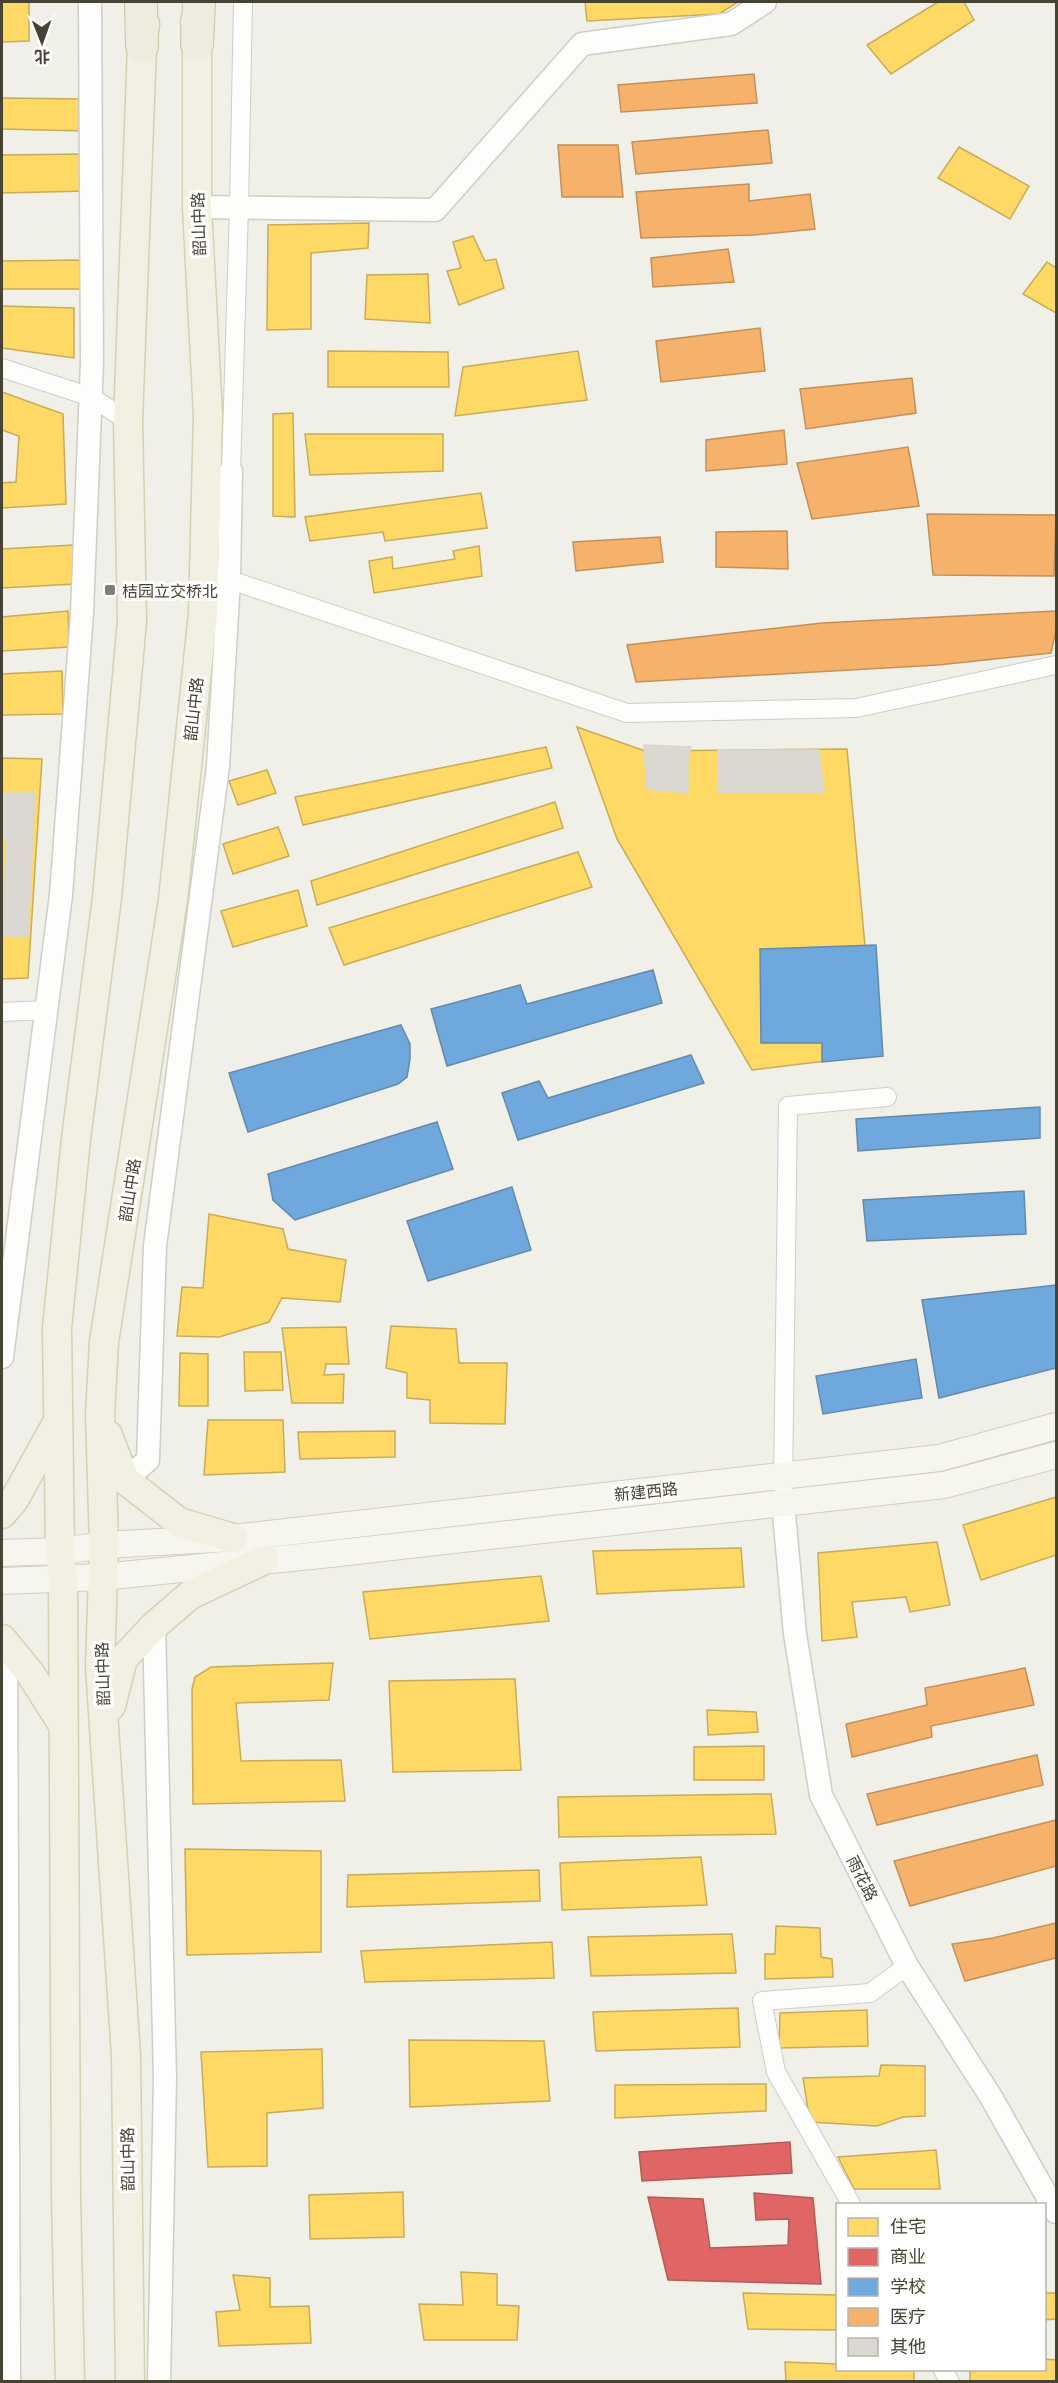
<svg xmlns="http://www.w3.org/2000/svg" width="1058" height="2383" font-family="Commissioner,'Noto Sans SC',sans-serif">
  <rect width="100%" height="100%" fill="#f0efe8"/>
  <g fill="#ffd966" stroke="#c8ac57" stroke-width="1.5">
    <polygon points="2,2 29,2 29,41 2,42"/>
    <polygon points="585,2 738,2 719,14 587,21"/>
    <polygon points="938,2 964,2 974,20 891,74 867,45"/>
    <polygon points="2,98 83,99 84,131 2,129"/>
    <polygon points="959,147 1029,186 1010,219 938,178"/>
    <polygon points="86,154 87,191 2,193 2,155"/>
    <polygon points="369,223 368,248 311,253 311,329 267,330 268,225"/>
    <polygon points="473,236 485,261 496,259 504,288 459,305 447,271 461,268 453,242"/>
    <polygon points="83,260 85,289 2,289 2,261"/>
    <polygon points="1047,262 1056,268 1056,313 1023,294"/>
    <polygon points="428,274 430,323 365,319 367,275"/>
    <polygon points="2,306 74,308 74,358 2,348"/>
    <polygon points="328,351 448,352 449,387 328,387"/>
    <polygon points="578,351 587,400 455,416 463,367"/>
    <polygon points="2,392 63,414 66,504 2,508 2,483 16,482 19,436 2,430"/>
    <polygon points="293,413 295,517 273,516 273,414"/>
    <polygon points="305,434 443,434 443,471 310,475"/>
    <polygon points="481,493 487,528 385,541 383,532 310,541 305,517"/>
    <polygon points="73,545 75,584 2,588 2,549"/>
    <polygon points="479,546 482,576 374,593 369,561 392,557 393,569 455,559 453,551"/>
    <polygon points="68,611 69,647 2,651 2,617"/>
    <polygon points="62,671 63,714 2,715 2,674"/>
    <polygon points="577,727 645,751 847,749 875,1055 752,1070 617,839"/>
    <polygon points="546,747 552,768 303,825 295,797"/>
    <polygon points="2,758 42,759 28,978 2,979"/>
    <polygon points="267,770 276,793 238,805 229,781"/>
    <polygon points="555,802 563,828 317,905 311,881"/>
    <polygon points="278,827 289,856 233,874 223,844"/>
    <polygon points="578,852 592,887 344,965 329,928"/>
    <polygon points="298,890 307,926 233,947 221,911"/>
    <polygon points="209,1214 283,1229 288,1249 346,1260 340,1302 282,1298 269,1322 219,1337 177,1336 182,1287 203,1288"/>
    <polygon points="391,1326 456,1329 459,1363 507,1363 505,1424 430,1423 430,1400 407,1398 407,1373 386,1368"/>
    <polygon points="346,1327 349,1364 326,1364 324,1375 344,1374 343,1403 292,1403 282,1328"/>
    <polygon points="244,1352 281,1352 283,1390 245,1391"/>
    <polygon points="180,1353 208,1354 208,1406 179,1406"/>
    <polygon points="208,1420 283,1420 285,1472 204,1475"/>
    <polygon points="395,1431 395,1457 300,1459 298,1432"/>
    <polygon points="1056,1497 1056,1555 981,1580 963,1525"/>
    <polygon points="937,1542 950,1605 910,1612 906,1597 852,1602 857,1637 822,1641 818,1553"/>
    <polygon points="741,1548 744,1587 597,1594 593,1551"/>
    <polygon points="541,1576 549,1621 370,1639 363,1592"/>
    <polygon points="333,1663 329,1700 236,1703 241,1761 341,1760 345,1801 193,1804 192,1689 195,1677 211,1667"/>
    <polygon points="515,1679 521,1770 393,1772 389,1681"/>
    <polygon points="707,1710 756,1712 758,1732 708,1735"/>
    <polygon points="764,1746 764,1780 694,1780 694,1747"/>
    <polygon points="771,1794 776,1834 559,1837 558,1797"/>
    <polygon points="185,1849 321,1851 321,1952 187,1955"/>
    <polygon points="701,1857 707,1905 562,1910 560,1863"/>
    <polygon points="539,1870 540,1901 347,1907 348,1875"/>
    <polygon points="776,1926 820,1928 821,1957 832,1959 833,1977 765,1979 765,1954 775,1954"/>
    <polygon points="732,1934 736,1973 591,1976 588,1937"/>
    <polygon points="552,1942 554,1978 365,1982 361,1951"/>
    <polygon points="738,2008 740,2047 596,2051 593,2012"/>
    <polygon points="867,2010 868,2046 779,2048 780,2013"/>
    <polygon points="409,2040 544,2041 550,2101 410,2107"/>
    <polygon points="322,2049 323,2108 267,2113 267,2166 208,2167 201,2052"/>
    <polygon points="881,2065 925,2066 925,2116 903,2117 877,2126 810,2122 803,2078 879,2076"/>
    <polygon points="766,2084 766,2111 615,2118 615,2085"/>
    <polygon points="936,2150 940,2189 854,2189 838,2157"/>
    <polygon points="403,2192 404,2237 310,2239 309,2195"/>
    <polygon points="461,2272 497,2274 497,2305 519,2306 517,2340 424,2340 419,2304 463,2305"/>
    <polygon points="233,2275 270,2278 270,2307 309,2306 311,2343 219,2346 216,2312 240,2310"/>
    <polygon points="743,2293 838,2295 838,2330 748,2329"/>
    <polygon points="1044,2293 1056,2293 1056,2319 1044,2320"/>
    <polygon points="1044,2359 1056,2360 1056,2382 970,2382 970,2370 1044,2370"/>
    <polygon points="785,2362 838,2364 838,2370 914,2370 914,2382 786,2382"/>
  </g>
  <g fill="#e06666" stroke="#b25c57" stroke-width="1.5">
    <polygon points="790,2142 792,2173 642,2181 639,2152"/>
    <polygon points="754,2193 813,2198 821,2284 668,2280 648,2197 703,2199 710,2248 788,2245 789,2219 756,2220"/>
  </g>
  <g fill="#6fa8dc" stroke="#638aaa" stroke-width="1.5">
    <polygon points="876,945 883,1056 822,1062 822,1043 761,1043 760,949"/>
    <polygon points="653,970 662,1003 447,1066 431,1009 520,985 527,1004"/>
    <polygon points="401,1025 410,1044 410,1059 407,1077 398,1084 248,1132 229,1073"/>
    <polygon points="691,1055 704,1083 518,1140 502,1093 539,1081 548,1098"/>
    <polygon points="1040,1107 1040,1138 858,1151 856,1119"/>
    <polygon points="437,1122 453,1169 295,1220 273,1200 268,1174"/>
    <polygon points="512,1187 531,1250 428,1281 407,1221"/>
    <polygon points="1024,1191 1026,1234 867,1241 863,1200"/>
    <polygon points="1056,1285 1056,1368 939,1398 922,1300"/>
    <polygon points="916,1359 922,1398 823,1414 816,1376"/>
  </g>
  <g fill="#f6b26b" stroke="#c2915a" stroke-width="1.5">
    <polygon points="754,74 757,103 621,112 618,85"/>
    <polygon points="768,130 772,163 636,174 632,142"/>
    <polygon points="558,145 618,145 623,197 562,197"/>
    <polygon points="749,184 749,201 810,194 815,229 754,235 641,238 636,192"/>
    <polygon points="728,249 734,282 653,287 651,258"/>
    <polygon points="760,328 765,371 661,382 656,341"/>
    <polygon points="912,378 916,413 806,429 800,389"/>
    <polygon points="784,430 787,464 706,471 706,440"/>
    <polygon points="908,447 919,506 812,519 797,463"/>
    <polygon points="927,514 1056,515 1054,576 933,575"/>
    <polygon points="787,531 788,569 716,567 716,532"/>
    <polygon points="660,537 663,562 576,571 573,542"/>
    <polygon points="1056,611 1056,630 1051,653 938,665 636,682 627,645 822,623"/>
    <polygon points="1025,1668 1034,1705 931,1726 932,1737 852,1757 846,1724 927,1705 925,1688"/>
    <polygon points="1037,1755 1043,1785 877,1825 867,1794"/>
    <polygon points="1056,1820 1056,1866 910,1906 894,1861"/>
    <polygon points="1056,1923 1056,1958 965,1981 952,1944 993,1938"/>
  </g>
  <g fill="#dad8d1" stroke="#d8d7ce" stroke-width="1.5">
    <polygon points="644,745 691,747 688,761 688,793 647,789"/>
    <polygon points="718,750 819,750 824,792 718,793"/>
    <polygon points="2,793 35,793 28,936 4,936 6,839 2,839"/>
  </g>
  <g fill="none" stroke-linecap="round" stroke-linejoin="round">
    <defs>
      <g id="minor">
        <polyline points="2,368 91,397 128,421"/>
        <polyline points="226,481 231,471 239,207 243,2"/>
        <polyline points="218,576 627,713 856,708 1056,665"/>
        <polyline points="2,1012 46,1010"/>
        <polyline points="783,1486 788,1106 887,1097"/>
        <polyline points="851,2204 776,2072 762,2001 870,1993 907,1966"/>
        <polyline points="943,2370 950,2382"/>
      </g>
      <g id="tertiary">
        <polyline points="197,207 435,210 582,44 731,24 765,2"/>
        <polyline points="2,1357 61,895 82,613 92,362 90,2"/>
        <polyline points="125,1480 148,1460 155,1246 218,766 229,580 231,471"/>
        <polyline points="783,1503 795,1634 821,1795 907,1966 991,2097 1056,2212"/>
        <polyline points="154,1626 165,2078 159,2382"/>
        <polyline points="6,1642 9,2382"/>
      </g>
      <g id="secondary">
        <polyline points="2,1553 61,1551 104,1545 233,1538 939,1458 1056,1426"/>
        <polyline points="2,1581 102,1577 321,1555 944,1485 1056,1455"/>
      </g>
      <g id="primary">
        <polyline points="108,1435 125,1480 179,1522 233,1538"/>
        <polyline points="2,1514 14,1500 57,1423"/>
        <polyline points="2,1639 30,1673 63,1725"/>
        <polyline points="111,1706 123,1659 154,1626 190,1595 264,1560"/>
        <polyline points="70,2382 66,2196 63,1579 60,1551 57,1328 76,1139 107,898 132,621 128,421 142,46 145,24"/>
        <polyline points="130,2382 126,2056 100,1667 104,1545 100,1415 104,1342 173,900 203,613 208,415 197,207 197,44 195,22"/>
      </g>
      <g id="trunk">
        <polyline points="141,2 142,46"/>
        <polyline points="197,44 199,2"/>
      </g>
    </defs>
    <use href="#minor" stroke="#cecdc6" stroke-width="20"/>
    <use href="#tertiary" stroke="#cecdc6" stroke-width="25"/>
    <use href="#secondary" stroke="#d0cfbf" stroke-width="28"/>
    <use href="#primary" stroke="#d4d1b4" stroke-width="31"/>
    <use href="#trunk" stroke="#cac4a2" stroke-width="34"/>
    <use href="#minor" stroke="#fdfdfc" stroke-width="18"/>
    <use href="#tertiary" stroke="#fdfdfc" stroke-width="22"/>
    <use href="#secondary" stroke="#f6f6ee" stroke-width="26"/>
    <use href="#primary" stroke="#f1f0e3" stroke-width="28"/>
    <use href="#trunk" stroke="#eeecde" stroke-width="32"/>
  </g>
  <rect fill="#827f73" stroke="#fff" stroke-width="2" x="104" y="584" width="12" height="12" rx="3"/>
  <g text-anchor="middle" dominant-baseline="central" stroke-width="6" stroke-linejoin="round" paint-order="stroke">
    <g font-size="16" fill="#474334" stroke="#fff">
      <text transform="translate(198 224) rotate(-92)">韶山中路</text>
      <text transform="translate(193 709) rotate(-84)">韶山中路</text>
      <text transform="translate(129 1190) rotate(-81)">韶山中路</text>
      <text transform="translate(646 1491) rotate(-6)">新建西路</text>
      <text transform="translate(102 1674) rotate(-92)">韶山中路</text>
      <text transform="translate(863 1878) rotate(63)">雨花路</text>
      <text transform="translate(127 2159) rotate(-91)">韶山中路</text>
    </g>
    <g font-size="16" fill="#474334" stroke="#fff" text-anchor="start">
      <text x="122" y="590">桔园立交桥北</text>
    </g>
  </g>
  <rect width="1058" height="2383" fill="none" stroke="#474334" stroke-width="6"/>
  <rect x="836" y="2203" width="210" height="168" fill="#ffffff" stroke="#b5b4ae" stroke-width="1.5"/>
  <rect x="848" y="2218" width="30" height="18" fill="#ffd966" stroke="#b5b4ae" stroke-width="1.5"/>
  <text x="890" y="2233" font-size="18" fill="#474334">住宅</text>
  <rect x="848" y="2248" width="30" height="18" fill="#e06666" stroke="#b5b4ae" stroke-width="1.5"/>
  <text x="890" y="2263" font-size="18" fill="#474334">商业</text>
  <rect x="848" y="2278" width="30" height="18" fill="#6fa8dc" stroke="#b5b4ae" stroke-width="1.5"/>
  <text x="890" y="2293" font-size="18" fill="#474334">学校</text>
  <rect x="848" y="2308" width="30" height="18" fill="#f6b26b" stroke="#b5b4ae" stroke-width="1.5"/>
  <text x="890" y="2323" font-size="18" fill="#474334">医疗</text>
  <rect x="848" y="2338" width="30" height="18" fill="#dad8d1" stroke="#b5b4ae" stroke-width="1.5"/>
  <text x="890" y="2353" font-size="18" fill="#474334">其他</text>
  <g transform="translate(42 42) rotate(179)" stroke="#ffffff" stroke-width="4.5" paint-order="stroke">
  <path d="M0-4.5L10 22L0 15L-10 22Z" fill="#474334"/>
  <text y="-9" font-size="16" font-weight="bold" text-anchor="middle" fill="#474334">北</text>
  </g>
</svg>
